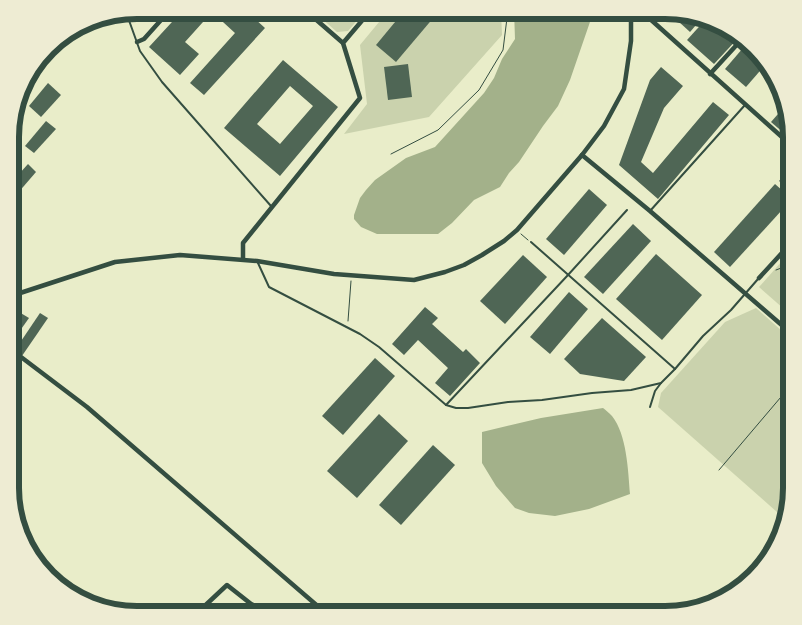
<svg xmlns="http://www.w3.org/2000/svg" width="802" height="625" font-family="'PT Sans Narrow',sans-serif">
  <rect width="100%" height="100%" fill="#e9edc9"/>
  <g fill="#cad2ad">
    <polygon points="312,10 366,10 348,31 337,32"/>
    <polygon points="389,10 501,10 502,35 429,117 344,134 367,104 360,45"/>
    <polygon points="791,251 792,252 792,316 759,287"/>
    <polygon points="756,308 792,340 792,497 786,520 658,407 661,393 725,322"/>
  </g>
  <g fill="#a3b18a">
    <polygon points="514,10 593,10 591,19 570,80 558,106 543,126 519,162 509,173 500,187 474,200 452,223 438,234 377,234 361,227 354,219 354,215 360,198 366,190 375,180 406,158 435,147 484,93 494,78 502,59 515,39"/>
    <path d="M603 408C606 410 609 413 612 416 627 435 628 470 630 494L589 509 555 516 529 513 515 508 496 486 482 463V432L541 418Z"/>
  </g>
  <g fill="#4f6655" fill-rule="evenodd">
    <polygon points="183,10 245,10 265,28 204,95 190,83 235,33 212,12 185,42 199,54 180,75 149,47"/>
    <polygon points="405,10 440,10 396,62 376,45"/>
    <polygon points="666,10 674,10 703,17 690,32"/>
    <polygon points="707,18 714,20 740,36 714,64 687,40"/>
    <polygon points="749,41 766,64 746,87 725,69"/>
    <path d="M283 60 338 107 280 176 224 128ZM290 86 313 106 280 144 257 124Z"/>
    <polygon points="408,64 412,97 388,100 384,67"/>
    <polygon points="661,67 683,86 664,108 641,162 653,173 713,102 729,115 658,199 619,165 650,80"/>
    <polygon points="48,83 61,95 41,117 29,106"/>
    <polygon points="785,106 790,129 785,134 771,122"/>
    <polygon points="46,121 56,129 34,153 25,146"/>
    <polygon points="28,164 36,172 11,201 11,183"/>
    <polygon points="792,166 792,177 784,185 779,181"/>
    <polygon points="775,184 792,199 730,267 714,252"/>
    <polygon points="589,189 607,205 564,255 546,239"/>
    <polygon points="633,224 651,241 603,294 584,277"/>
    <polygon points="656,254 702,295 662,340 616,299"/>
    <polygon points="523,255 547,277 505,324 480,301"/>
    <polygon points="569,292 588,309 550,354 530,337"/>
    <polygon points="425,307 438,318 432,324 463,352 466,349 480,363 450,396 435,383 448,368 418,340 404,355 392,344"/>
    <polygon points="19,312 29,318 12,342 11,341 11,324"/>
    <polygon points="40,313 48,318 11,372 11,356"/>
    <polygon points="602,318 646,357 624,381 580,374 564,359"/>
    <polygon points="375,358 395,376 343,435 322,416"/>
    <polygon points="379,414 408,441 357,498 327,471"/>
    <polygon points="433,445 455,465 401,525 379,505"/>
  </g>
  <g fill="none" stroke-linecap="round" stroke-linejoin="round">
    <g stroke="#344e41" stroke-width="1">
      <polyline points="391,154 438,130 479,90 503,50 508,10"/>
      <polyline points="521,234 528,240"/>
      <polyline points="776,270 792,264"/>
      <polyline points="348,321 351,281"/>
      <polyline points="719,470 792,384"/>
    </g>
    <g stroke="#344e41" stroke-width="2">
      <polyline points="126,12 140,51 162,82 271,206"/>
      <polyline points="650,211 745,105"/>
      <polyline points="531,242 675,369"/>
      <polyline points="258,263 269,287 360,334 379,347 446,405 456,408 468,408 508,402 542,400 592,393 631,390 661,383 675,369 703,336 731,310 758,279"/>
      <polyline points="446,405 568,275 627,210"/>
      <polyline points="650,407 655,391 661,383"/>
    </g>
    <g stroke="#344e41" stroke-width="4.5">
      <polyline points="305,10 343,43"/>
      <polyline points="640,10 792,146"/>
      <polyline points="137,42 144,39 170,10"/>
      <polyline points="710,74 743,38"/>
      <polyline points="582,155 650,211 792,334"/>
      <polyline points="243,259 243,243 360,98 343,43 371,10"/>
      <polyline points="759,278 792,242"/>
      <polyline points="11,296 115,262 180,255 257,261 334,274 414,280 445,272 464,265 482,255 504,241 517,230 582,155 604,126 624,89 631,41 631,10"/>
      <polyline points="11,350 14,352"/>
      <polyline points="21,357 87,407 328,615"/>
      <polyline points="195,615 227,585 265,615"/>
      <polyline points="244,615 253,605"/>
    </g>
  </g>
  <path d="M0 0H802V625H0ZM137 19H665A118 118 0 0 1 783 137V488A118 118 0 0 1 665 606H137A118 118 0 0 1 19 488V137A118 118 0 0 1 137 19Z" fill="#eeecd3" fill-rule="evenodd"/>
  <path fill="none" stroke="#344e41" stroke-width="6" d="M137 19H665A118 118 0 0 1 783 137V488A118 118 0 0 1 665 606H137A118 118 0 0 1 19 488V137A118 118 0 0 1 137 19Z"/>
</svg>
